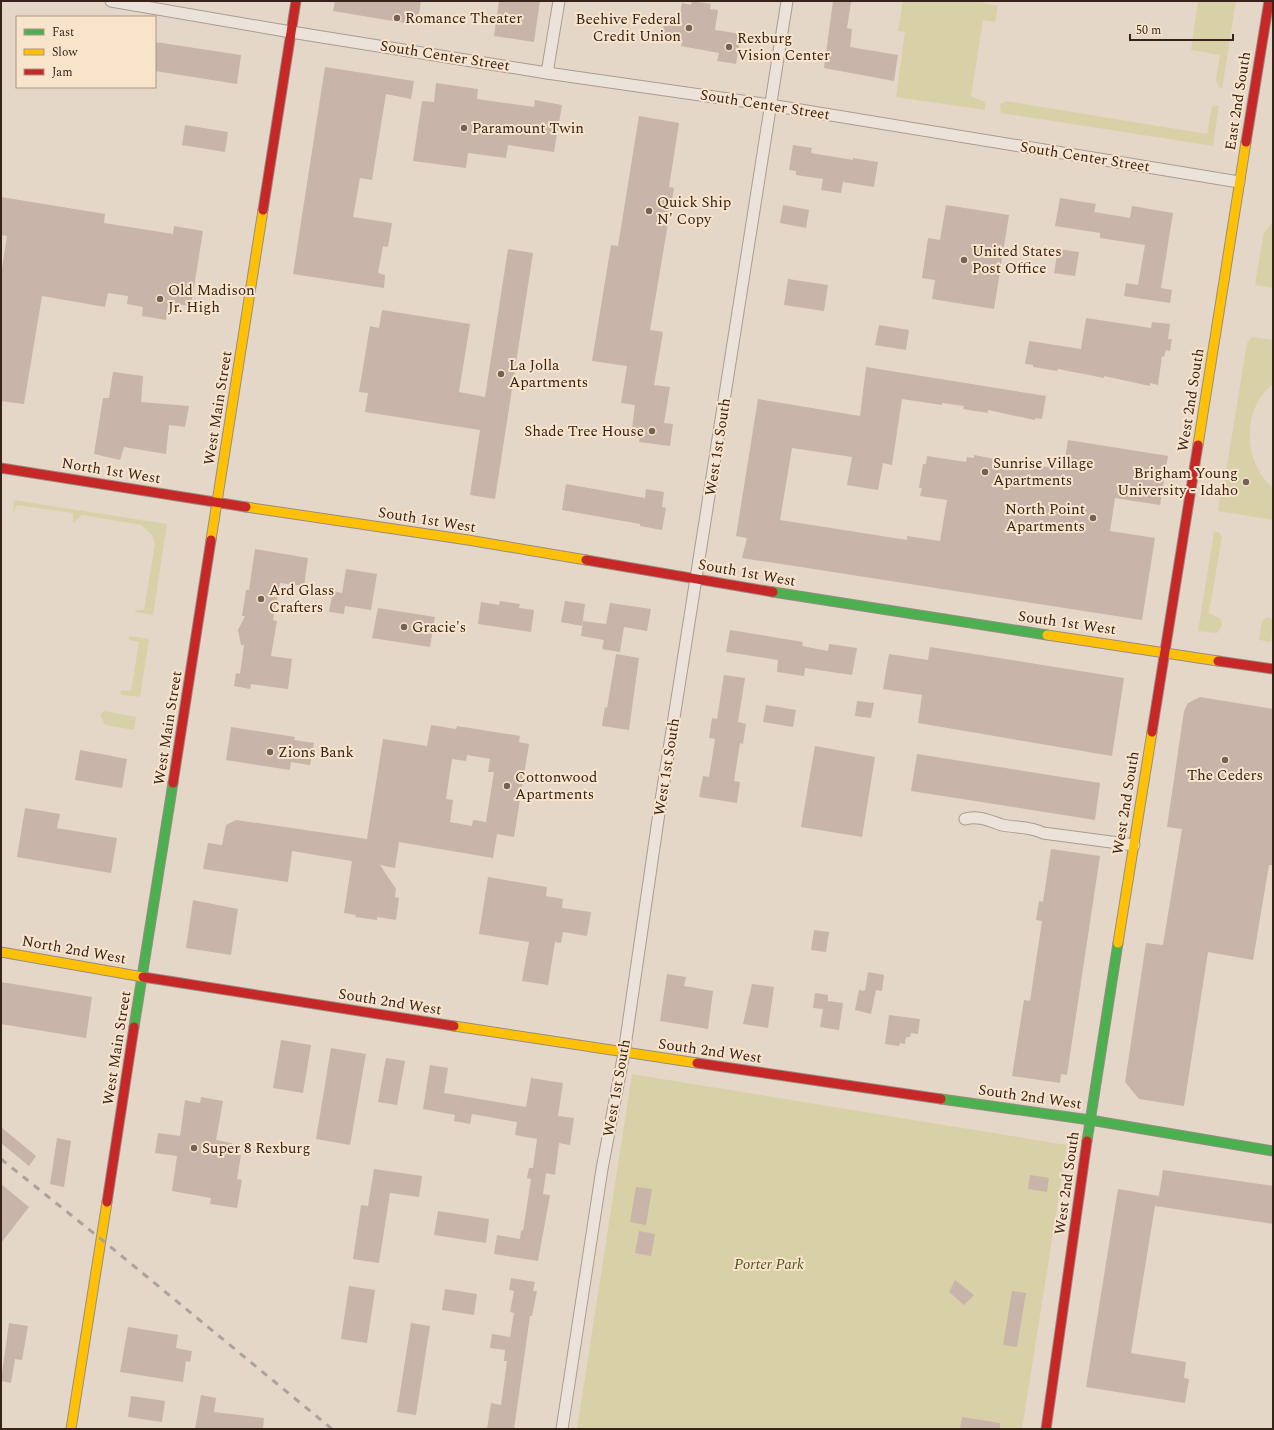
<svg xmlns="http://www.w3.org/2000/svg" width="1274" height="1430" font-family="Spectral,serif">
  <rect width="100%" height="100%" fill="#e4d7c8"/>
  <g fill="#d8d1a8">
    <polygon points="903,1 983,1 983,3 998,6 995,22 983,20 971,96 985,102 985,110 896,97 905,32 898,31"/>
    <polygon points="1198,1 1236,1 1222,89 1219,87 1216,80 1220,55 1191,50"/>
    <polygon points="1006,101 1207,134 1212,107 1219,105 1213,146 1001,113 1000,104"/>
    <polygon points="1273,222 1273,288 1255,285 1263,236 1265,231"/>
    <path d="M1252 337 1273 340V384C1241 409 1243 462 1273 488V520L1218 511 1221 490H1223L1247 343Z"/>
    <polygon points="14,500 167,524 153,615 136,612 134,610 144,610 155,544 152,535 141,525 82,515 73,523 73,513 17,505 13,515"/>
    <polygon points="1214,532 1219,532 1222,537 1209,613 1221,619 1222,626 1217,633 1198,631"/>
    <polygon points="1267,617 1273,620 1271,642 1259,640 1262,621"/>
    <polygon points="130,636 149,639 140,697 122,695 120,692 123,690 131,691 139,642 130,640 128,638"/>
    <polygon points="105,711 136,717 134,730 105,725 100,714"/>
    <polygon points="632,1074 1067,1145 1022,1429 577,1429"/>
  </g>
  <g fill="#c8b4a8" fill-rule="evenodd">
    <polygon points="335,1 421,1 417,25 333,11"/>
    <polygon points="499,1 540,1 534,42 494,36"/>
    <polygon points="692,1 711,4 710,9 718,10 715,30 741,34 736,64 717,61 719,53 681,46 682,43 674,42 674,40 662,37 665,16 679,19 682,3 691,5"/>
    <polygon points="833,1 851,2 847,28 852,29 850,47 898,55 894,81 824,68"/>
    <polygon points="155,42 241,55 237,84 155,71"/>
    <polygon points="325,67 414,81 411,99 386,94 372,180 360,178 353,217 392,223 388,247 383,246 378,273 385,275 384,288 293,274"/>
    <polygon points="436,83 478,89 477,99 534,107 535,100 562,105 554,152 508,145 506,158 468,153 466,168 413,161 422,101 434,102"/>
    <polygon points="639,116 679,123 669,187 674,188 650,330 663,332 654,385 670,387 664,423 673,424 670,446 639,442 640,438 631,437 635,405 621,403 627,366 592,361 611,245 618,246"/>
    <polygon points="185,125 228,132 225,152 182,145"/>
    <polygon points="793,145 812,148 811,153 853,160 853,158 878,162 874,187 843,182 841,193 821,190 823,179 796,175 796,171 789,170"/>
    <polygon points="1,197 105,214 104,223 173,234 174,226 203,231 191,306 168,303 166,320 142,316 143,307 127,304 128,296 108,293 105,307 42,296 24,404 1,401 1,275 7,236 1,235"/>
    <polygon points="1060,198 1096,204 1094,212 1130,218 1132,206 1173,213 1161,288 1172,290 1170,303 1124,296 1126,283 1138,285 1145,245 1100,238 1100,233 1055,226"/>
    <polygon points="783,205 809,210 806,228 780,223"/>
    <polygon points="946,205 1009,215 994,309 932,299 935,280 922,278 928,238 940,240"/>
    <polygon points="508,249 533,253 495,499 470,495 480,430 365,412 368,393 359,392 370,326 379,328 382,310 470,324 459,392 485,397"/>
    <polygon points="1058,249 1079,252 1075,276 1054,273"/>
    <polygon points="788,279 828,285 824,311 784,305"/>
    <polygon points="1086,318 1151,328 1152,322 1170,324 1168,339 1172,339 1170,351 1166,350 1164,357 1162,356 1158,385 1150,383 1150,386 1104,376 1104,378 1058,369 1057,371 1033,367 1033,365 1025,364 1029,341 1081,349"/>
    <polygon points="879,325 909,330 906,350 875,345"/>
    <polygon points="866,367 1046,396 1042,419 1035,418 1035,420 988,410 988,413 963,409 964,406 942,403 942,405 902,399 892,465 883,463 878,490 847,485 852,457 792,448 780,520 907,540 907,536 940,541 947,500 920,496 922,488 919,488 923,464 926,464 927,456 966,462 967,457 974,458 974,455 1000,460 1000,462 1024,466 1024,463 1063,470 1068,440 1168,456 1160,505 1115,498 1110,531 1155,538 1142,620 742,558 747,538 736,536 758,399 860,416"/>
    <polygon points="113,372 143,376 141,402 189,406 185,427 169,425 166,454 124,447 120,460 94,454 103,398 109,398"/>
    <polygon points="566,484 645,498 646,489 664,492 662,507 666,508 662,530 640,526 640,524 562,510"/>
    <polygon points="255,549 308,558 304,586 280,583 273,620 277,621 271,656 292,659 288,689 251,684 250,689 234,686 236,673 240,674 244,645 241,645 238,630 245,616 242,616 246,590 249,590"/>
    <polygon points="346,569 377,574 371,610 345,606 344,614 329,612 333,591 342,593"/>
    <polygon points="500,601 520,604 519,608 534,610 531,632 478,624 481,602 499,605"/>
    <polygon points="565,601 585,604 582,626 561,622"/>
    <polygon points="610,603 651,609 647,631 624,627 620,652 602,649 604,640 581,636 583,621 606,624"/>
    <polygon points="378,608 435,617 430,647 372,638"/>
    <polygon points="730,630 803,642 802,646 828,651 829,644 857,648 852,675 805,668 804,676 777,672 778,660 726,652"/>
    <polygon points="930,647 1124,678 1112,756 918,723 922,695 883,689 889,654 928,660"/>
    <polygon points="616,654 639,658 629,730 602,726 605,707 607,708"/>
    <polygon points="724,675 745,678 738,722 746,724 743,744 740,743 734,781 740,782 737,803 699,797 703,776 709,777 715,739 709,738 712,718 717,719"/>
    <polygon points="1200,697 1273,709 1273,865 1269,865 1253,960 1208,952 1184,1106 1139,1099 1125,1082 1146,943 1163,945 1182,829 1167,827 1184,711 1188,703"/>
    <polygon points="857,701 874,703 871,718 855,716"/>
    <polygon points="766,705 796,710 793,727 763,722"/>
    <path d="M431 725 456 729 457 726 520 736 519 742 529 744 514 837 497 834 493 858 399 842 395 868 380 865 396 889 395 897 399 898 396 920 377 917V920L355 917 356 915 344 913 352 861 292 851 288 882 203 869 208 843 222 845 226 825 236 820 367 839 383 739 427 746ZM467 755 490 759 488 772H494L486 822 473 820 472 826 450 822 453 800 446 799 452 759 466 761Z"/>
    <polygon points="231,727 295,737 294,740 314,743 310,765 291,762 290,770 226,760"/>
    <polygon points="815,746 875,757 862,837 801,827"/>
    <polygon points="80,750 127,759 122,788 75,780"/>
    <polygon points="917,754 1100,783 1095,820 911,791"/>
    <polygon points="25,808 60,814 57,828 117,838 111,873 17,857"/>
    <polygon points="1051,849 1100,856 1067,1075 1061,1074 1060,1083 1012,1076 1024,1000 1030,1001 1042,921 1036,920 1039,901 1043,902"/>
    <polygon points="488,877 547,887 546,896 563,899 562,908 591,912 587,936 563,932 561,943 555,942 548,985 522,981 529,942 479,934"/>
    <polygon points="193,900 238,909 231,955 186,948"/>
    <polygon points="814,930 829,932 826,952 811,950"/>
    <polygon points="868,972 884,975 882,991 876,990 871,1014 855,1010 859,990 865,991"/>
    <polygon points="667,974 686,977 684,986 713,991 708,1029 660,1021"/>
    <polygon points="1,982 92,997 86,1038 1,1024"/>
    <polygon points="752,984 774,987 768,1028 743,1024"/>
    <polygon points="815,993 828,995 828,1001 843,1003 839,1030 820,1027 823,1009 813,1008"/>
    <polygon points="889,1015 920,1019 918,1034 911,1033 910,1037 906,1037 905,1044 900,1043 899,1046 885,1044"/>
    <polygon points="281,1040 311,1045 303,1093 273,1088"/>
    <polygon points="331,1048 366,1054 350,1145 316,1139"/>
    <polygon points="386,1058 405,1061 397,1105 378,1102"/>
    <polygon points="430,1065 448,1068 444,1093 526,1107 531,1078 563,1083 558,1116 574,1118 570,1145 559,1143 555,1175 546,1173 543,1194 550,1195 538,1261 494,1254 497,1235 520,1239 521,1230 523,1231 531,1179 527,1178 529,1168 533,1168 537,1139 515,1135 517,1122 472,1114 470,1124 454,1121 455,1115 423,1109"/>
    <polygon points="201,1097 223,1101 216,1140 232,1143 231,1154 241,1155 237,1179 242,1180 237,1208 210,1204 211,1198 172,1191 177,1156 155,1153 158,1133 180,1136 185,1100 200,1103"/>
    <polygon points="1,1127 36,1156 29,1166 1,1143"/>
    <polygon points="57,1138 71,1141 64,1187 50,1184"/>
    <polygon points="374,1169 422,1176 419,1197 390,1193 379,1263 353,1259 361,1205 368,1206"/>
    <polygon points="1163,1170 1273,1186 1273,1224 1155,1206 1131,1353 1186,1362 1184,1378 1189,1379 1185,1403 1086,1387 1118,1189 1159,1196"/>
    <polygon points="1030,1175 1049,1178 1047,1192 1028,1189"/>
    <polygon points="1,1184 29,1207 1,1243"/>
    <polygon points="636,1187 652,1189 646,1225 630,1222"/>
    <polygon points="438,1211 489,1219 486,1243 434,1235"/>
    <polygon points="639,1231 655,1234 651,1256 635,1253"/>
    <polygon points="511,1278 535,1282 533,1291 537,1291 532,1316 530,1316 514,1429 487,1429 491,1403 501,1405 507,1361 504,1361 505,1350 490,1348 492,1334 510,1337 514,1313 510,1312 514,1291 509,1290"/>
    <polygon points="955,1280 974,1295 964,1305 949,1292"/>
    <polygon points="349,1286 375,1290 367,1343 341,1339"/>
    <polygon points="445,1289 477,1294 474,1315 442,1310"/>
    <polygon points="1012,1291 1026,1293 1017,1347 1003,1345"/>
    <polygon points="9,1323 28,1326 22,1360 15,1359 11,1383 1,1381"/>
    <polygon points="411,1323 430,1326 416,1415 397,1412"/>
    <polygon points="128,1327 178,1335 176,1348 192,1351 190,1362 186,1361 183,1382 120,1372"/>
    <polygon points="201,1395 216,1398 214,1412 264,1418 263,1429 195,1429"/>
    <polygon points="131,1396 165,1401 162,1422 128,1417"/>
    <polygon points="962,1417 1000,1423 1000,1429 960,1429"/>
  </g>
  <g fill="none" stroke-linecap="round" stroke-linejoin="round">
    <defs>
      <g id="street">
        <polyline points="111,1 291,32 547,73 770,105 1239,182"/>
        <polyline points="547,73 559,1"/>
        <path d="M965 819C978 815 990 821 1002 825 1016 828 1030 826 1043 833L1134 845"/>
        <polyline points="562,1429 602,1169 624,1053 659,813 787,1"/>
      </g>
      <g id="fast">
        <polyline points="773,592 1047,635"/>
        <polyline points="134,1027 173,783"/>
        <polyline points="941,1099 1090,1120 1273,1151"/>
        <polyline points="1087,1141 1118,943"/>
      </g>
      <g id="slow">
        <polyline points="1198,445 1246,142"/>
        <polyline points="246,507 468,540 586,560"/>
        <polyline points="211,540 263,210"/>
        <polyline points="1047,635 1218,661"/>
        <polyline points="1118,943 1152,732"/>
        <polyline points="1,952 143,977"/>
        <polyline points="454,1026 697,1063"/>
        <polyline points="71,1429 107,1202"/>
      </g>
      <g id="jam">
        <polyline points="1246,142 1269,1"/>
        <polyline points="263,210 296,1"/>
        <polyline points="1,468 246,507"/>
        <polyline points="586,560 773,592"/>
        <polyline points="1218,661 1273,669"/>
        <polyline points="1152,732 1198,445"/>
        <polyline points="173,783 211,540"/>
        <polyline points="143,977 454,1026"/>
        <polyline points="697,1063 941,1099"/>
        <polyline points="107,1202 134,1027"/>
        <polyline points="1046,1429 1087,1141"/>
      </g>
    </defs>
    <use href="#street" stroke="#a99c92" stroke-width="13"/>
    <use href="#fast" stroke="#988c82" stroke-width="11"/>
    <use href="#slow" stroke="#988c82" stroke-width="11"/>
    <use href="#jam" stroke="#988c82" stroke-width="11"/>
    <use href="#street" stroke="#ebe3da" stroke-width="11"/>
    <use href="#fast" stroke="#4caf50" stroke-width="9"/>
    <use href="#slow" stroke="#ffc107" stroke-width="9"/>
    <use href="#jam" stroke="#c62828" stroke-width="9"/>
    <polyline stroke="#aaa29b" stroke-width="3" stroke-dasharray="7 7" stroke-linecap="butt" points="1,1159 101,1239 332,1429"/>
  </g>
  <g fill="#746257" stroke="#f8e3cb" stroke-width="1.5">
    <circle cx="397" cy="18" r="4"/>
    <circle cx="689" cy="28" r="4"/>
    <circle cx="729" cy="47" r="4"/>
    <circle cx="464" cy="128" r="4"/>
    <circle cx="649" cy="211" r="4"/>
    <circle cx="964" cy="260" r="4"/>
    <circle cx="160" cy="299" r="4"/>
    <circle cx="501" cy="374" r="4"/>
    <circle cx="652" cy="431" r="4"/>
    <circle cx="985" cy="472" r="4"/>
    <circle cx="1246" cy="482" r="4"/>
    <circle cx="1093" cy="518" r="4"/>
    <circle cx="261" cy="599" r="4"/>
    <circle cx="404" cy="627" r="4"/>
    <circle cx="270" cy="752" r="4"/>
    <circle cx="1225" cy="760" r="4"/>
    <circle cx="507" cy="786" r="4"/>
    <circle cx="194" cy="1148" r="4"/>
  </g>
  <g text-anchor="middle" dominant-baseline="central" stroke-width="4" stroke-linejoin="round" paint-order="stroke">
    <g font-size="15" fill="#37231a" stroke="#f8e3cb" text-anchor="start">
      <text x="405" y="18">Romance Theater</text>
      <text x="681" y="19" text-anchor="end">Beehive Federal<tspan x="681" dy="17">Credit Union</tspan></text>
      <text x="737" y="38">Rexburg<tspan x="737" dy="17">Vision Center</tspan></text>
      <text x="472" y="128">Paramount Twin</text>
      <text x="657" y="202">Quick Ship<tspan x="657" dy="17">N' Copy</tspan></text>
      <text x="972" y="251">United States<tspan x="972" dy="17">Post Office</tspan></text>
      <text x="168" y="290">Old Madison<tspan x="168" dy="17">Jr. High</tspan></text>
      <text x="509" y="365">La Jolla<tspan x="509" dy="17">Apartments</tspan></text>
      <text x="644" y="431" text-anchor="end">Shade Tree House</text>
      <text x="993" y="463">Sunrise Village<tspan x="993" dy="17">Apartments</tspan></text>
      <text x="1238" y="473" text-anchor="end">Brigham Young<tspan x="1238" dy="17">University - Idaho</tspan></text>
      <text x="1085" y="509" text-anchor="end">North Point<tspan x="1085" dy="17">Apartments</tspan></text>
      <text x="269" y="590">Ard Glass<tspan x="269" dy="17">Crafters</tspan></text>
      <text x="412" y="627">Gracie's</text>
      <text x="278" y="752">Zions Bank</text>
      <text x="1225" y="775" text-anchor="middle">The Ceders</text>
      <text x="515" y="777">Cottonwood<tspan x="515" dy="17">Apartments</tspan></text>
      <text x="202" y="1148">Super 8 Rexburg</text>
    </g>
    <g font-size="15" fill="#37231a" stroke="#f8e3cb">
      <text transform="translate(445 56) rotate(9)">South Center Street</text>
      <text transform="translate(1238 101) rotate(-81)">East 2nd South</text>
      <text transform="translate(765 105) rotate(9)">South Center Street</text>
      <text transform="translate(1085 157) rotate(9)">South Center Street</text>
      <text transform="translate(1191 400) rotate(-81)">West 2nd South</text>
      <text transform="translate(218 408) rotate(-81)">West Main Street</text>
      <text transform="translate(718 447) rotate(-81)">West 1st South</text>
      <text transform="translate(111 471) rotate(9)">North 1st West</text>
      <text transform="translate(427 520) rotate(9)">South 1st West</text>
      <text transform="translate(747 573) rotate(10)">South 1st West</text>
      <text transform="translate(1067 623) rotate(8)">South 1st West</text>
      <text transform="translate(168 728) rotate(-81)">West Main Street</text>
      <text transform="translate(667 767) rotate(-81)">West 1st South</text>
      <text transform="translate(1126 803) rotate(-81)">West 2nd South</text>
      <text transform="translate(74 950) rotate(10)">North 2nd West</text>
      <text transform="translate(390 1002) rotate(9)">South 2nd West</text>
      <text transform="translate(117 1048) rotate(-81)">West Main Street</text>
      <text transform="translate(710 1051) rotate(8)">South 2nd West</text>
      <text transform="translate(617 1088) rotate(-80)">West 1st South</text>
      <text transform="translate(1030 1097) rotate(8)">South 2nd West</text>
      <text transform="translate(1067 1183) rotate(-82)">West 2nd South</text>
    </g>
    <g font-size="15" font-style="italic" fill="#50551f" stroke="#f8e3cb">
      <text x="769" y="1264">Porter Park</text>
    </g>
  </g>
  <rect width="1274" height="1430" fill="none" stroke="#37231a" stroke-width="4"/>
  <rect x="16" y="16" width="140" height="72" fill="#f8e3cb" stroke="#ab9684"/>
  <rect x="24" y="29" width="20" height="6" fill="#4caf50" stroke="#ab9684"/>
  <text x="52" y="36" font-size="12" fill="#37231a">Fast</text>
  <rect x="24" y="49" width="20" height="6" fill="#ffc107" stroke="#ab9684"/>
  <text x="52" y="56" font-size="12" fill="#37231a">Slow</text>
  <rect x="24" y="69" width="20" height="6" fill="#c62828" stroke="#ab9684"/>
  <text x="52" y="76" font-size="12" fill="#37231a">Jam</text>
  <path d="M1130 34v6h103v-6" fill="none" stroke="#37231a" stroke-width="2"/>
  <text x="1136" y="34" font-size="12" fill="#37231a" stroke="#f8e3cb" stroke-width="3" paint-order="stroke">50 m</text>
</svg>
